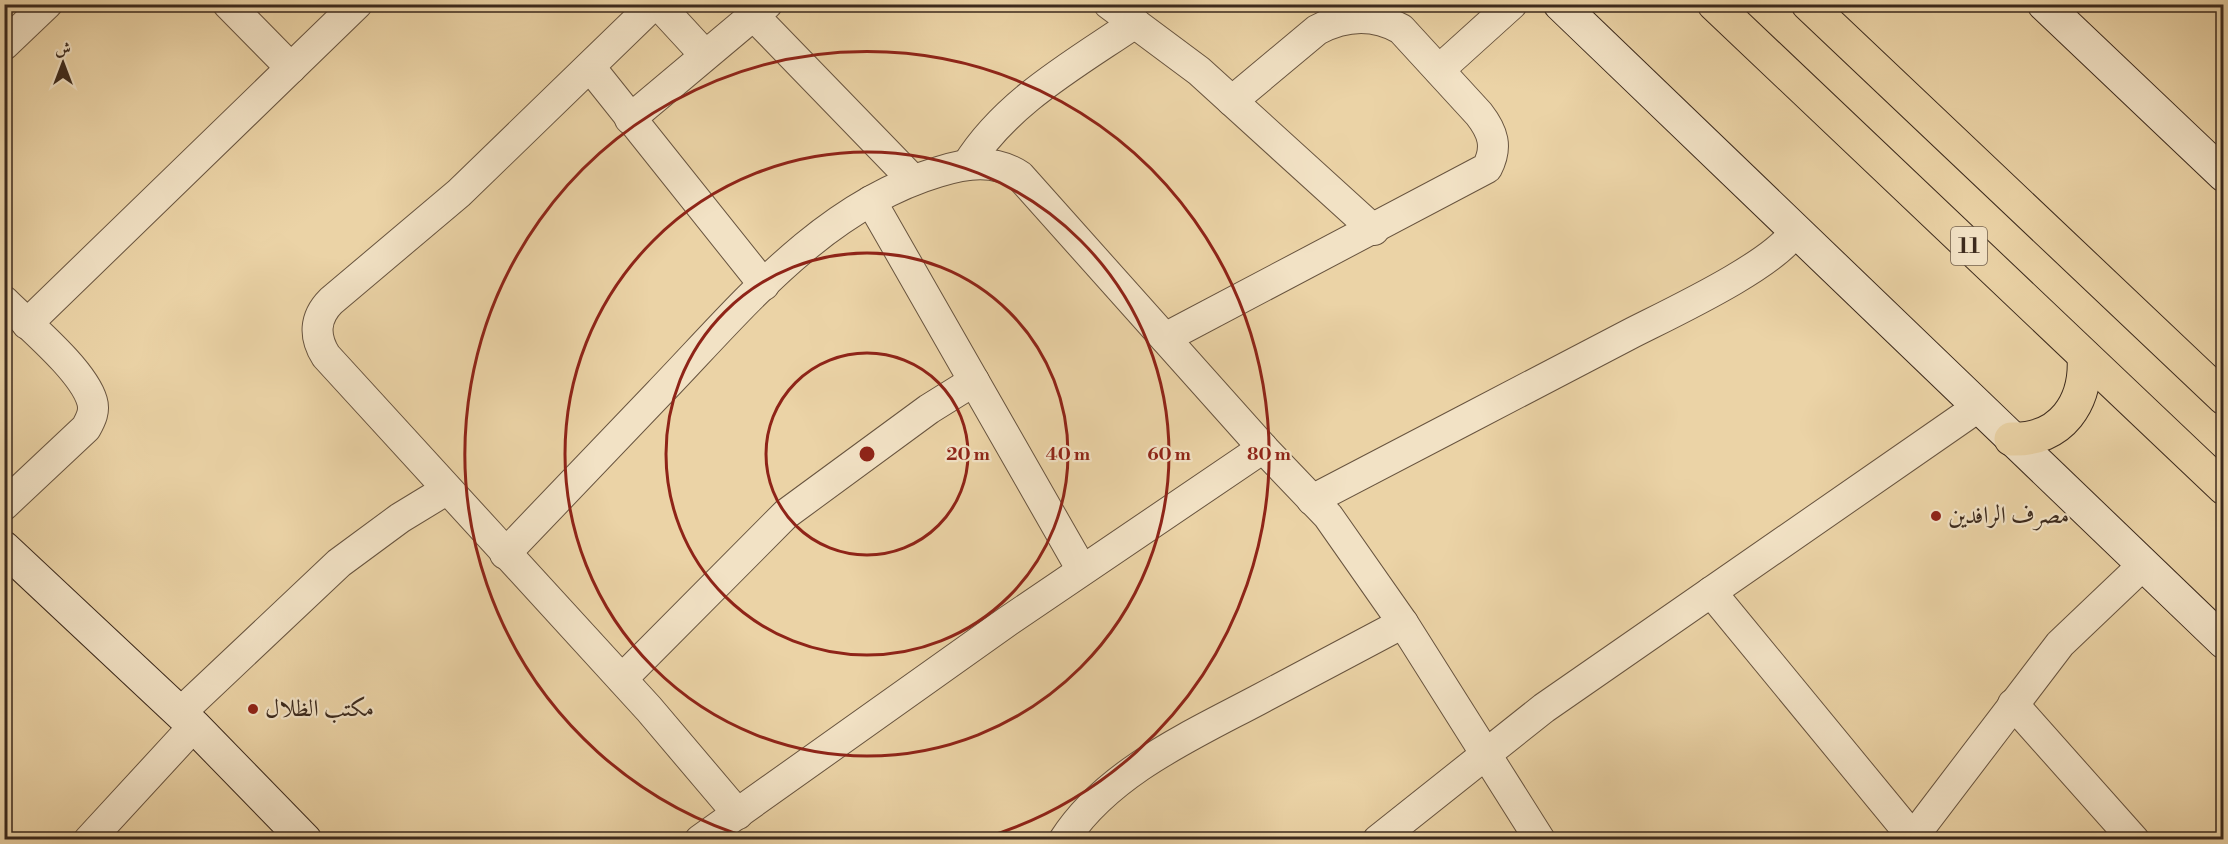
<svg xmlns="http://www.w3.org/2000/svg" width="2228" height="844" font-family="'Libre Bodoni',Amiri,serif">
  <rect width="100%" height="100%" fill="#ebd3a6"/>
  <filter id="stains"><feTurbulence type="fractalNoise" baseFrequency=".00333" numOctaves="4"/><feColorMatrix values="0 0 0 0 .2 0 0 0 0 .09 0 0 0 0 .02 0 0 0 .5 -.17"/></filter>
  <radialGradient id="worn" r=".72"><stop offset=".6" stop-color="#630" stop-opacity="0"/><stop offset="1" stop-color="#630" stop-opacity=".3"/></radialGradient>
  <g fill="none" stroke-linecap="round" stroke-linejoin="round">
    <defs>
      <g id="street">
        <polyline points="228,4 291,68"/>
        <path d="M654 4 459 193 331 301C314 318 314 337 326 356L649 709 738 814"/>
        <polyline points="658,4 705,55"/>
        <polyline points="1109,4 1199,71 1374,230"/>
        <polyline points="754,16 913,180"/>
        <polyline points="4,45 47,4"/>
        <polyline points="590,67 764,285"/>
        <polyline points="1439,70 1512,4"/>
        <polyline points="630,119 767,4"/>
        <path d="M967 165C1006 102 1075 64 1135 23"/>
        <polyline points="871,201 1082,570"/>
        <path d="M4 301C28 325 83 370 92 401 95 411 91 419 86 428L4 505"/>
        <polyline points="27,324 357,4"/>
        <path d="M1165 338 1487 168C1498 147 1493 132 1479 114L1401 29C1373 13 1345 15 1317 30L1232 101"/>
        <path d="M1312 500C1418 445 1524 389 1630 334 1669 314 1775 265 1795 231"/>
        <path d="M505 554C557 500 608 446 659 393 741 308 821 207 938 172 966 163 995 159 1020 176L1263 448 1328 516 1403 623 1540 840"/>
        <polyline points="1711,592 1915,840"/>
        <polyline points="622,679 786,514 929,409 974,381"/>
        <polyline points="2013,704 2134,840"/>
        <polyline points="180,713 339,563 400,518 446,490"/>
        <polyline points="1913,837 2060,644 2143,565"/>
        <polyline points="89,840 194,726"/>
        <polyline points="700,840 1008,621 1263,448"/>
        <path d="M1064 840C1107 773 1190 736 1258 700 1306 674 1355 649 1403 623"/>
        <polyline points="1378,840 1544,708 1978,407"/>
      </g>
      <g id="secondary">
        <polyline points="1560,4 2224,642"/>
        <polyline points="2044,4 2224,175"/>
        <polyline points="4,548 194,726 305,840"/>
      </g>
      <g id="highway">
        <polyline points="1714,4 2224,488"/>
        <polyline points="1808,4 2224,398"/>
        <path d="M2011 439C2062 441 2087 402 2084 356"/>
      </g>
    </defs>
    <use href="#street" stroke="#68543f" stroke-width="32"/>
    <use href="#secondary" stroke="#3c2a1d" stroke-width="35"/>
    <use href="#highway" stroke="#3c2a1d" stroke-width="35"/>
    <use href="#street" stroke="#f2e2c5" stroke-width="30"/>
    <use href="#secondary" stroke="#f2e2c5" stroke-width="33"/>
    <use href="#highway" stroke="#ebd3a6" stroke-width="33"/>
  </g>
  <g fill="none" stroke="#8f2418" stroke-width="3">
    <circle cx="867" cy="454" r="101"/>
    <circle cx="867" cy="454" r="201"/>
    <circle cx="867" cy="454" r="302"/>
    <path d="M753 839A402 402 0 1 1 981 839"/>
  </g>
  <g fill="#8f2418" stroke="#f2e2c5" stroke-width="2">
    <circle cx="1936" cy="516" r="6"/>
    <circle cx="253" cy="709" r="6"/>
  </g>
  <g text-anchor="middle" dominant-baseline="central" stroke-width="4.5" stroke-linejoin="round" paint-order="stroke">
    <rect fill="#f2e2c5" stroke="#73614f" stroke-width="1.5" x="1951" y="227" width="36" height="38" rx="4.5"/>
    <g font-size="22" font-weight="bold" fill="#3c2a1d">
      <text x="1969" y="246">11</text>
    </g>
    <g font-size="24" fill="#3c2a1d" stroke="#f2e2c5" text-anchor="start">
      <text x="1948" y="516">مصرف الرافدين</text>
      <text x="265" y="709">مكتب الظلال</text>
    </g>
  </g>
  <circle cx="867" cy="454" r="9" fill="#8f2418" stroke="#f2e2c5" stroke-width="3"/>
  <g font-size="18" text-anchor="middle" font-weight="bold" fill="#8f2418" stroke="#f2e2c5" stroke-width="4.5" stroke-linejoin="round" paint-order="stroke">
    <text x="968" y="460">20 m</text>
    <text x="1068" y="460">40 m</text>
    <text x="1169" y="460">60 m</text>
    <text x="1269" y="460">80 m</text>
  </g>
  <rect width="2228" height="844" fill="none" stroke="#ebd3a6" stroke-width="24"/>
  <rect x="6" y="6" width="2216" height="832" fill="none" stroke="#3c2a1d" stroke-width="3"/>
  <rect x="12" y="12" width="2204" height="820" fill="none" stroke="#3c2a1d" stroke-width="1.5"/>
  <g transform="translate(63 63)" stroke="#f2e2c5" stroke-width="4.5" paint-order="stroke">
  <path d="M0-4.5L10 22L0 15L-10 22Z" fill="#3c2a1d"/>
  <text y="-9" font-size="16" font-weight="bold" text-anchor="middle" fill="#3c2a1d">ش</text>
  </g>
  <rect width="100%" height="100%" filter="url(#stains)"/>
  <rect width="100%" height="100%" fill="url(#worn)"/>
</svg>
